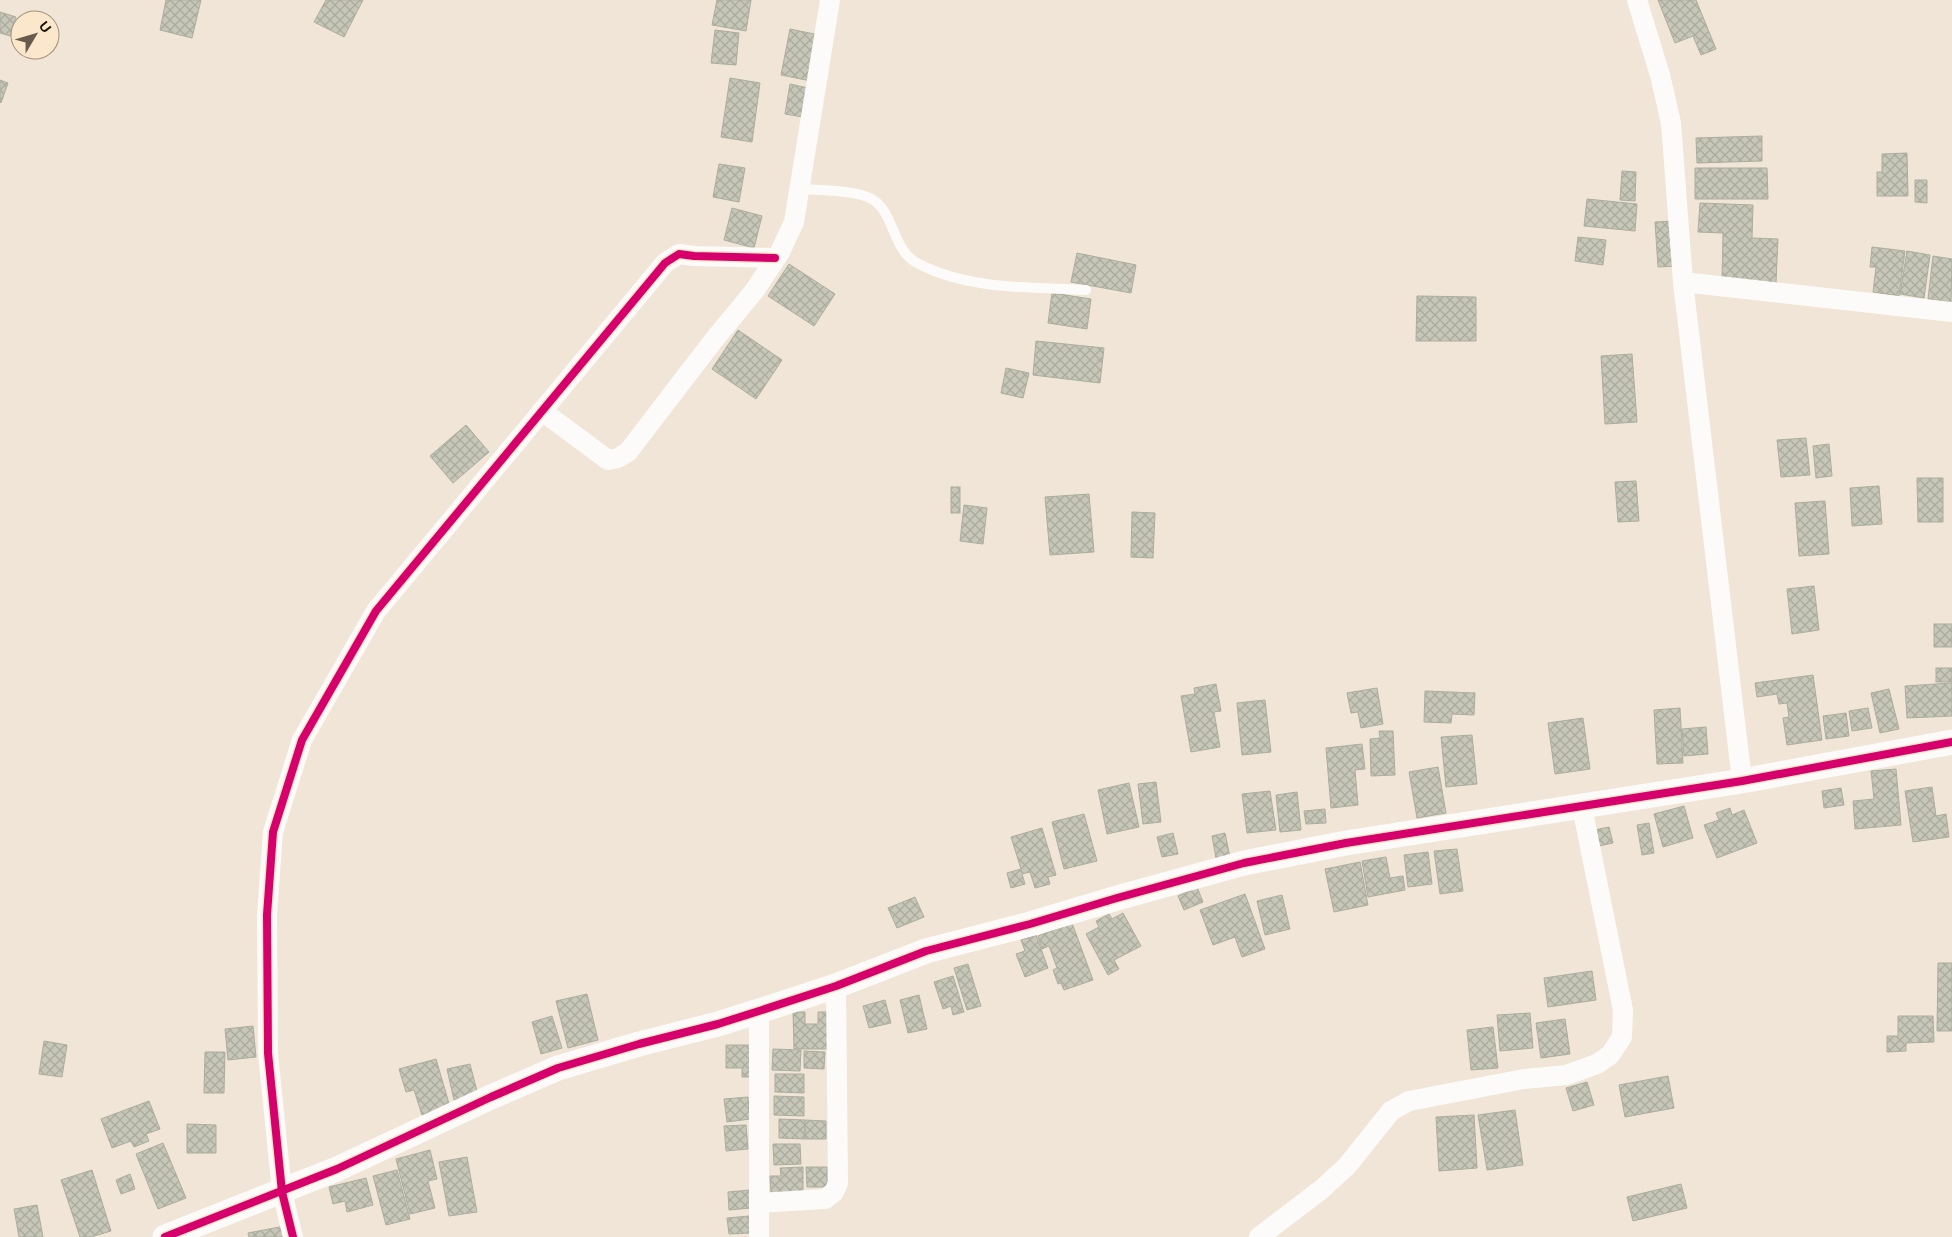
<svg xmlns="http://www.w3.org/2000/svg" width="1952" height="1237" font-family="Arial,sans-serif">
  <defs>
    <pattern id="building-cross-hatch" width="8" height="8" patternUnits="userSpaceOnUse" patternTransform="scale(1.25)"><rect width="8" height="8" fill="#c6c7b8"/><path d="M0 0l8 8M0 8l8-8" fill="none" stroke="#aaaa9d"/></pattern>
  </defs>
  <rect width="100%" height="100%" fill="#f0e5d6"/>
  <g fill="url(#building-cross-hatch)" stroke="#acad9e">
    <polygon points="166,0 201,0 192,38 160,30"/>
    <polygon points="326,0 363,0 344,37 314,22"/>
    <polygon points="717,0 751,0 746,31 712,25"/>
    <polygon points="1658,0 1696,0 1716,49 1701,55 1693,36 1675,43"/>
    <polygon points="0,12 16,17 10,36 0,33"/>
    <polygon points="790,29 819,35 811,81 781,75"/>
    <polygon points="715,30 739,33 736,65 711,63"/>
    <polygon points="730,78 760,83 752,142 721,137"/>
    <polygon points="0,80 8,83 1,103 0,102"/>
    <polygon points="790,84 808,88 803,117 785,114"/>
    <polygon points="1762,136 1762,161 1697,163 1696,138"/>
    <polygon points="1907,153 1908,196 1877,196 1877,172 1882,172 1882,154"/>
    <polygon points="719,164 745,168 739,202 713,197"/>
    <polygon points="1695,168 1767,168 1768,199 1695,199"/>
    <polygon points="1622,171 1636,172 1635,201 1620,200"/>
    <polygon points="1915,180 1927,180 1927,203 1915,202"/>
    <polygon points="1587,199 1637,204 1635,231 1584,226"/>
    <polygon points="1700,203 1753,205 1752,238 1778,239 1776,283 1722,280 1723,233 1698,232"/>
    <polygon points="732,208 762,216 754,248 724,240"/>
    <polygon points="1675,221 1678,266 1658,267 1655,222"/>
    <polygon points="1578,237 1606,240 1603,265 1575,261"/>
    <polygon points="1872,247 1905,251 1899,296 1873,292 1876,267 1870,267"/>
    <polygon points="1907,251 1930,255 1924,298 1900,294"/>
    <polygon points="1077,253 1136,265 1131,293 1071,282"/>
    <polygon points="1933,256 1952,259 1951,302 1928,299"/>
    <polygon points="789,264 835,294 814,326 768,296"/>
    <polygon points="1052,293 1091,299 1087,329 1048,323"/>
    <polygon points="1417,296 1476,297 1476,341 1416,341"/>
    <polygon points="738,330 782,360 756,399 712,369"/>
    <polygon points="1036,341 1104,348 1100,383 1033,375"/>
    <polygon points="1632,354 1637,422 1605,424 1601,356"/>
    <polygon points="1006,368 1029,373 1023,398 1001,393"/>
    <polygon points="466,425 489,452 453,483 430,456"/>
    <polygon points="1806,438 1810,475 1781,477 1777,440"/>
    <polygon points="1829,444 1832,476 1816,478 1813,446"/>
    <polygon points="1917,478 1943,478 1943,522 1918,522"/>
    <polygon points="1636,481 1639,521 1618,522 1615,482"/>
    <polygon points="1879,486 1882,524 1852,526 1850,488"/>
    <rect x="951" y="487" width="9" height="26"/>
    <polygon points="1089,494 1094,552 1050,555 1045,497"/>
    <polygon points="1825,501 1829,554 1799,556 1795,503"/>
    <polygon points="964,505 987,508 983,544 960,541"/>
    <polygon points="1132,512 1155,513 1153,558 1131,557"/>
    <polygon points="1814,586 1819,630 1792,634 1787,589"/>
    <rect x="1934" y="624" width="18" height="23"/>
    <rect x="1936" y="668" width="16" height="14"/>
    <polygon points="1813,675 1822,740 1787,745 1783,718 1789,717 1787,703 1779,704 1777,694 1757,697 1755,683"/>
    <polygon points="1952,683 1952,716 1907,718 1905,686"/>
    <polygon points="1216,684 1221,711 1214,712 1220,747 1191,752 1181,696 1195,694 1194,688"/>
    <polygon points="1377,688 1383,724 1361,728 1358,712 1351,713 1347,693"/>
    <polygon points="1889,689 1899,729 1880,733 1871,693"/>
    <polygon points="1425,691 1475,693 1474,715 1452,714 1451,723 1424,722"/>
    <polygon points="1265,700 1271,752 1242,755 1237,703"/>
    <polygon points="1680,708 1683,763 1657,764 1654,710"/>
    <polygon points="1868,708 1872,728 1852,731 1849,711"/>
    <polygon points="1846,713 1849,736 1826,739 1823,716"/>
    <polygon points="1583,718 1590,769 1555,774 1548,723"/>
    <polygon points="1706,727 1708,754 1684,756 1682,729"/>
    <polygon points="1379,731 1393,731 1395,775 1371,776 1370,739 1380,738"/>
    <polygon points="1472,735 1477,784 1446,787 1441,737"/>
    <polygon points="1362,744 1365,769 1355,770 1358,805 1331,808 1326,748"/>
    <polygon points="1438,767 1446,813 1417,818 1409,772"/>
    <polygon points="1896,769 1901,825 1855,829 1853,801 1874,799 1871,771"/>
    <polygon points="1156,782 1161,822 1143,824 1138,784"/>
    <polygon points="1129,783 1139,827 1107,834 1098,790"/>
    <polygon points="1932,787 1936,816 1946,814 1949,837 1913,842 1905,791"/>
    <polygon points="1841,788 1844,805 1824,808 1822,791"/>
    <polygon points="1270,791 1276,830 1247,833 1242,794"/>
    <polygon points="1297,792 1301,830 1280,832 1276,795"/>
    <polygon points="1684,806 1693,838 1663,847 1654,814"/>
    <polygon points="1730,808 1732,815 1744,810 1757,843 1717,858 1704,825 1719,820 1716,813"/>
    <polygon points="1325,809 1326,823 1306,824 1304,811"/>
    <polygon points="1084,814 1097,861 1064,869 1052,822"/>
    <polygon points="1649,823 1654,853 1642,855 1637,825"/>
    <polygon points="1609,827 1613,843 1594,847 1590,831"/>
    <polygon points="1042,828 1056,875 1048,877 1050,884 1035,888 1030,872 1022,874 1025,884 1011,888 1007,873 1021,869 1011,837"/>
    <polygon points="1173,833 1178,854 1162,857 1157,837"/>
    <polygon points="1225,833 1231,862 1217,864 1212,836"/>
    <polygon points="1457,849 1463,891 1440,894 1434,851"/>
    <polygon points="1428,852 1432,884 1408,887 1404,855"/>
    <polygon points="1386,857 1390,878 1403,876 1405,890 1368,897 1362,861"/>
    <polygon points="1360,862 1368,905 1334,912 1325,869"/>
    <polygon points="1197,887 1203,902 1184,910 1178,896"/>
    <polygon points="1245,894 1265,949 1242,957 1235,937 1213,945 1200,910"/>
    <polygon points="1282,895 1290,929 1265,935 1257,901"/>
    <polygon points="915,897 924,917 897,928 888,908"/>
    <polygon points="1123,913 1141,946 1114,960 1119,969 1108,975 1086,934 1099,927 1096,921 1109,914 1112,919"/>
    <polygon points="1072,923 1093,980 1064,990 1061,983 1058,984 1053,970 1057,968 1049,946 1042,949 1038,936"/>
    <polygon points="1036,935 1048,968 1025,977 1016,954 1025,951 1021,940"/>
    <polygon points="1938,963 1952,963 1952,1031 1937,1031"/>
    <polygon points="968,964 981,1006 967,1010 954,968"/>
    <polygon points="1592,971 1596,1000 1548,1007 1544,978"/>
    <polygon points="953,976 964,1012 953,1015 951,1006 943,1009 934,982"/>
    <polygon points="587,994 598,1040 568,1048 556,1001"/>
    <polygon points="919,995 927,1029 908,1033 900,1000"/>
    <polygon points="885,1000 891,1023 869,1028 863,1006"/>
    <polygon points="793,1012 805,1012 805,1024 818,1024 818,1012 831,1012 832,1049 794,1049"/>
    <polygon points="1530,1013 1533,1048 1500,1051 1497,1015"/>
    <polygon points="552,1016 562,1048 541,1054 532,1022"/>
    <polygon points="1898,1016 1933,1016 1934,1042 1906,1043 1906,1051 1887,1052 1887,1036 1898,1036"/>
    <polygon points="1565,1019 1570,1054 1541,1058 1536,1023"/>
    <polygon points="253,1026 256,1057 228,1060 225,1029"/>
    <polygon points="1493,1027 1498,1068 1471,1070 1467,1030"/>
    <polygon points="44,1041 67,1045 62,1077 39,1074"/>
    <polygon points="726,1045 756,1045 757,1077 742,1077 742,1068 726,1068"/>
    <polygon points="773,1049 801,1050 800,1071 772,1070"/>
    <polygon points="804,1051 825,1052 824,1069 804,1068"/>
    <polygon points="205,1052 225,1052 224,1093 204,1093"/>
    <polygon points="436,1059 450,1107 422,1115 414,1090 406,1092 399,1069"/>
    <polygon points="470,1064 478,1095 454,1100 447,1069"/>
    <polygon points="775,1074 804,1074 804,1093 775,1092"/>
    <polygon points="1668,1076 1674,1108 1625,1117 1619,1085"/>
    <polygon points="1587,1082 1594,1105 1573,1111 1566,1088"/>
    <polygon points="774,1096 804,1097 804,1116 774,1115"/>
    <polygon points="748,1097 750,1119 727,1122 724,1099"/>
    <polygon points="149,1101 160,1129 146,1134 149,1141 134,1147 131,1141 112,1148 101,1119"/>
    <polygon points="1515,1110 1523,1165 1487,1170 1478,1115"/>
    <polygon points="1474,1115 1477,1168 1439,1171 1436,1117"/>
    <polygon points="779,1119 805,1120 805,1139 779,1138"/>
    <polygon points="805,1120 826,1121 826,1139 805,1139"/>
    <polygon points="187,1124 216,1125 216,1153 187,1153"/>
    <polygon points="746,1125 748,1149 726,1151 724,1126"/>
    <polygon points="163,1143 186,1198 158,1209 136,1154"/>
    <polygon points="773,1144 800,1144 801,1164 774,1165"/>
    <polygon points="430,1150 437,1179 428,1181 435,1208 410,1214 396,1159"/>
    <polygon points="467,1157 477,1212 449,1216 439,1162"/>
    <polygon points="803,1167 803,1192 771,1193 770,1176 781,1176 780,1168"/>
    <polygon points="806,1167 827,1167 827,1187 807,1187"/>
    <polygon points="92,1170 111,1231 91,1237 80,1237 61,1180"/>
    <polygon points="397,1170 410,1219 386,1225 373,1176"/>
    <polygon points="130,1174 135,1189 121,1194 116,1180"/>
    <polygon points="366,1178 373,1205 347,1212 345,1201 333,1204 329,1187"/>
    <polygon points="1681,1184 1687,1208 1633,1221 1627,1197"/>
    <polygon points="750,1190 751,1208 729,1210 728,1192"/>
    <polygon points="37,1205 43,1237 19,1237 14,1209"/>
    <polygon points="749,1216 750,1233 729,1234 727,1218"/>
    <polygon points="285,1226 287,1237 249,1237 248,1233"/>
  </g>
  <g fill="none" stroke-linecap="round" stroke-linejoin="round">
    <path stroke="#fdfbf9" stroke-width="10" d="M800 189C818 190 857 190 872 199 895 213 892 250 917 263 968 290 1030 287 1086 290"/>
    <g stroke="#fdfbf9" stroke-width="20">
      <polyline points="1637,0 1660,75 1671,123 1683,282 1742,781"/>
      <polyline points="1683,282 1952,312"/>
      <polyline points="542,411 608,460 618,458 628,452 713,341 755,290 780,252 794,222 830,0"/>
      <polyline points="759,1203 825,1199 834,1192 838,1183 836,986"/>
      <polyline points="293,1237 282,1192 268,1053 267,915 273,832 302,740 376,611 665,263 679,254 694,256 775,258"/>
      <polyline points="759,1237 759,1011"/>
      <polyline points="1259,1237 1322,1189 1347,1166 1391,1111 1409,1101 1524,1079 1566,1075 1597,1064 1610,1055 1622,1037 1623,1010 1582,807"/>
    </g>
    <polyline stroke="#fdfbf9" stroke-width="25" points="165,1237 337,1169 491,1097 558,1068 639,1044 718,1024 759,1011 836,986 926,951 1030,924 1117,898 1244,863 1346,843 1742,781 1952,742"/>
    <defs>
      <g id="cycleway">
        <polyline points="165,1237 337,1169 491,1097 558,1068 639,1044 718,1024 759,1011 836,986 926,951 1030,924 1117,898 1244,863 1346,843 1742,781 1952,742"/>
        <polyline points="293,1237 282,1192 268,1053 267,915 273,832 302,740 376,611 665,263 679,254 694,256 775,258"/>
      </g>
    </defs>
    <use href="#cycleway" stroke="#fbe7cb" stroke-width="11"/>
    <use href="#cycleway" stroke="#d6006c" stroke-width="8"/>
  </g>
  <g transform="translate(35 35) rotate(52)"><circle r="24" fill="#fbe7cb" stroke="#a2917b"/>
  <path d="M0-4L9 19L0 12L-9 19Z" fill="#665b4c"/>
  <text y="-8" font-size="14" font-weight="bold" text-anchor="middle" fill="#1c1102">U</text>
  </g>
</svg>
